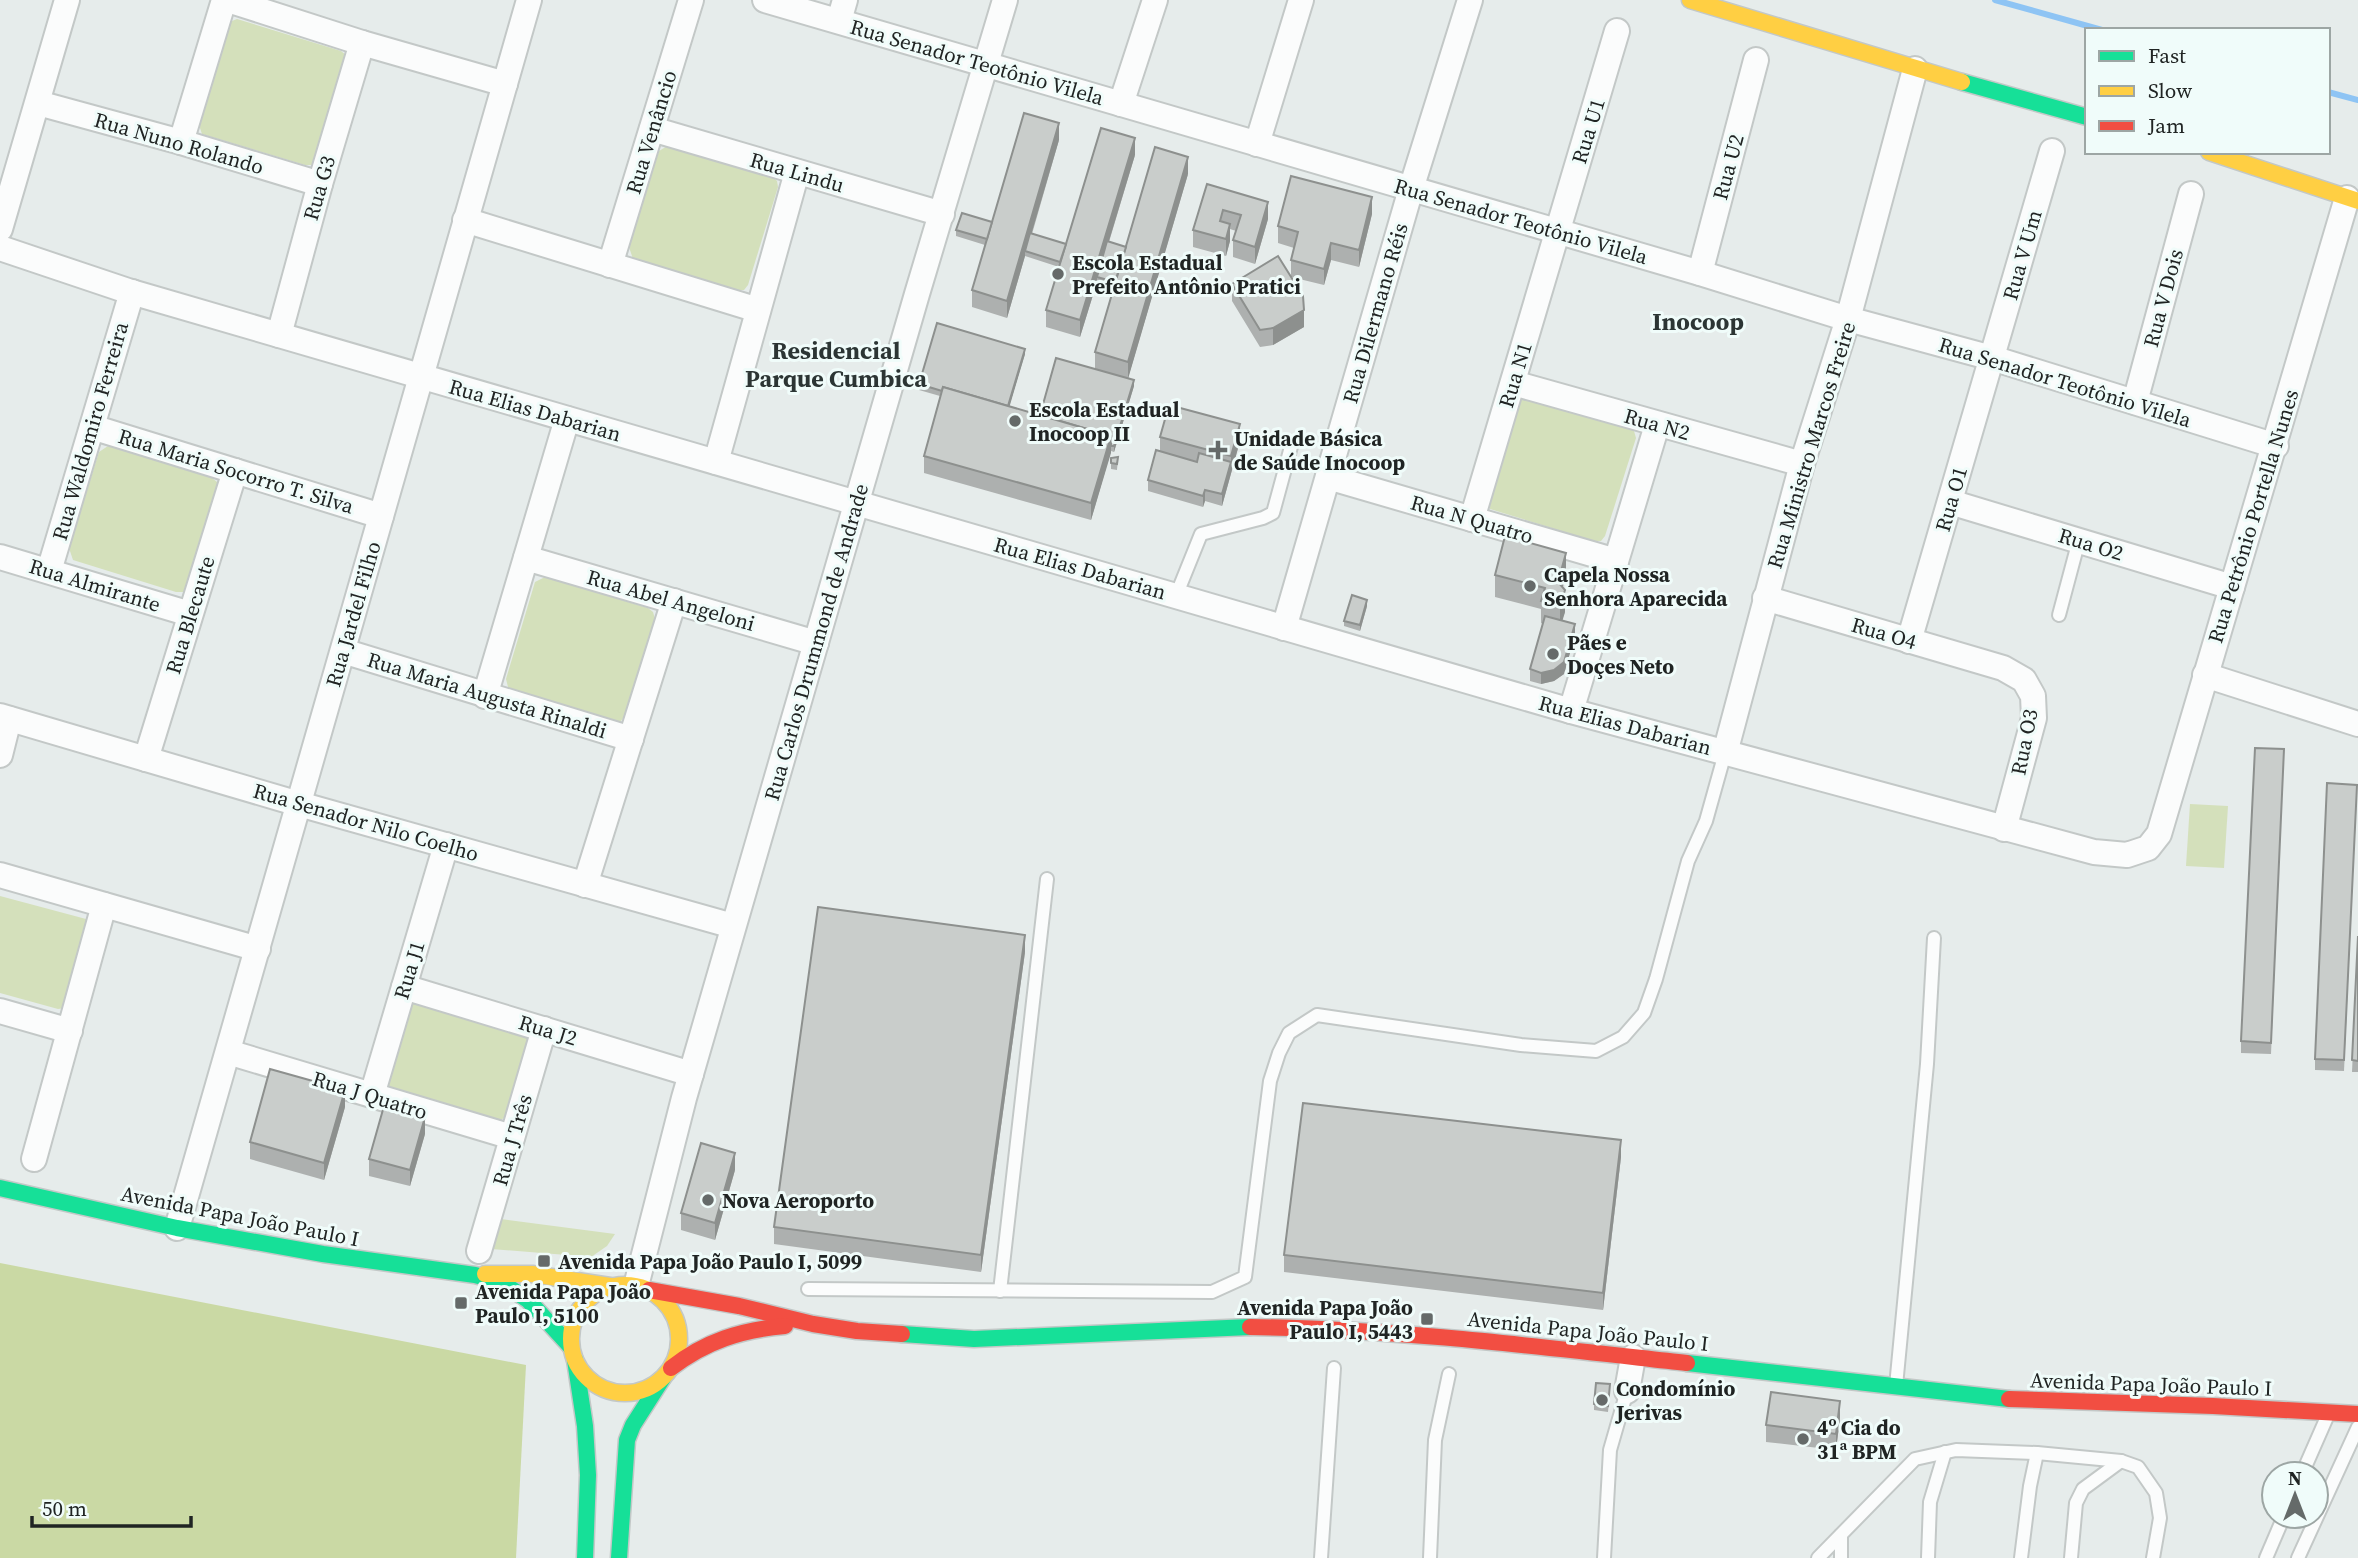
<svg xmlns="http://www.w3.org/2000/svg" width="2358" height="1558" font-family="'Source Serif 4',serif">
  <rect width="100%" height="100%" fill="#e6eceb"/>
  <g fill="#d4e0bb">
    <polygon points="237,19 341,51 346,55 316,160 312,165 305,165 202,134 198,122 228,25 232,21"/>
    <polygon points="669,145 772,176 777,181 778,187 748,285 744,290 737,290 633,259 629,247 659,151"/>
    <polygon points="1521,397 1630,427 1634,431 1636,438 1605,536 1601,541 1594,541 1490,509 1488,505"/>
    <polygon points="108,446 212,478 217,482 218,488 188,587 183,592 176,592 73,560 69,548 99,452"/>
    <polygon points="545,577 648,608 653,612 655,619 624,717 620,722 613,722 509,691 506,679 535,582"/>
    <polygon points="2190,804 2228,806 2224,868 2186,866"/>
    <polygon points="0,896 86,919 91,923 65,1008 58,1009 0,993"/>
    <polygon points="414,1003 528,1036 530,1042 506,1116 500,1121 393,1091 389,1087 388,1081 410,1007"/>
    <polygon points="501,1219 615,1234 607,1246 591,1257 491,1249"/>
  </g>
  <polygon fill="#cad9a4" points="0,1263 526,1365 516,1558 0,1558"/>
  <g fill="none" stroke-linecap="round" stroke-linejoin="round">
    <g stroke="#8ec4f4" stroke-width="6">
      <polyline points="1995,0 2102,30"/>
      <polyline points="2328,92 2358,100"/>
    </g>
    <defs>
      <g id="lane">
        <polyline points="1176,596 1201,534 1263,518 1273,513 1292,443"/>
        <polyline points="2059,615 2079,540"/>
        <polyline points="808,1289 1212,1292 1245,1277 1270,1081 1279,1053 1289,1033 1317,1015 1521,1045 1596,1051 1623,1037 1644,1013 1656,979 1688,861 1706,821 1725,753"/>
        <polyline points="1000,1291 1047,879"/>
        <polyline points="1896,1386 1927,1064 1934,938"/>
        <polyline points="2302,1474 2327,1417"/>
        <polyline points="1321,1558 1334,1368"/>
        <polyline points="1430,1558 1435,1440 1449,1374"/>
        <polyline points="1604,1558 1610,1450 1627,1391"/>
        <polyline points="1818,1558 1915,1459 1956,1450 2037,1453 2121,1461 2138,1467 2156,1493 2160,1518 2153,1558"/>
        <polyline points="1841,1558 1841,1535"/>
        <polyline points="1928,1558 1930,1502 1945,1452"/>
        <polyline points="2021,1558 2030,1486 2037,1453"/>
        <polyline points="2071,1558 2076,1503 2083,1489 2121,1461"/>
        <polyline points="2266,1558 2284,1516"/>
        <polyline points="2298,1558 2358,1427"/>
      </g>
      <g id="street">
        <polyline points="228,0 362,43 505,84"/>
        <polyline points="765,0 1700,273 1848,319 1992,358 2276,446"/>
        <polyline points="839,21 845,0"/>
        <polyline points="38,103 181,142 320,184"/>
        <polyline points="1121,104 1155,0"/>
        <polyline points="652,129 942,214"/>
        <polyline points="181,142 224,0"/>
        <polyline points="1257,144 1301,0"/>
        <polyline points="465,220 758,310"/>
        <polyline points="0,229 67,0"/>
        <polyline points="0,248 128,291 1571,711 2094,852 2127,855 2148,848 2159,834 2347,198"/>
        <polyline points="610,265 691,0"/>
        <polyline points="1700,273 1756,60"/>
        <polyline points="279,335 320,184 362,43"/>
        <polyline points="1513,383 1802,464"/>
        <polyline points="2135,402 2191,194"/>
        <polyline points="92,427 381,516"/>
        <polyline points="716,462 797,172"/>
        <polyline points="1328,477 1616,561"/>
        <polyline points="1950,502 2232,587"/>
        <polyline points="1472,519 1617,31"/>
        <polyline points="0,557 190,614"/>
        <polyline points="526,558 816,643"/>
        <polyline points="49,571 132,292"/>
        <polyline points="1765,598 2003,668 2024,680 2033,696 2034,718 2004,829"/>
        <polyline points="1284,628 1411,189 1470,0"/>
        <polyline points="1909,641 2052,151"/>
        <polyline points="343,651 631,739"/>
        <polyline points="2205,675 2358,724"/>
        <polyline points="485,696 567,419"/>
        <polyline points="1571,711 1657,425"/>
        <polyline points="0,716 299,804 733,926"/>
        <polyline points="1725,753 1802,464 1848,319 1915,69"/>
        <polyline points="0,755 9,719"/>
        <polyline points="146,759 235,471"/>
        <polyline points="0,875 258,949"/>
        <polyline points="585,885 674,601"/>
        <polyline points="404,987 691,1074"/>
        <polyline points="0,1011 70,1031"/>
        <polyline points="228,1052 512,1137"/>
        <polyline points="372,1095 446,845"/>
        <polyline points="34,1159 104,905"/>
        <polyline points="177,1228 529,0"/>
        <polyline points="479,1251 544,1029"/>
        <polyline points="636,1286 684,1098 917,294 1005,0"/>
        <polyline points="1627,1391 1633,1357"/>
      </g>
      <g id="fast">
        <polyline points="1962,82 2087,117"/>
        <polyline points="0,1188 177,1228 323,1254 475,1275 501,1282 528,1300 571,1347"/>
        <polyline points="902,1334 974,1339 1250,1327"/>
        <polyline points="575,1360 585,1426 588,1475 585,1558"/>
        <polyline points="1687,1363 2009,1399"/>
        <polyline points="619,1558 627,1440 633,1425 663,1378"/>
      </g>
      <g id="slow">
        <polyline points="1690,0 1962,82"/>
        <polyline points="2209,152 2358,201"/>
        <polyline points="485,1274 532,1274 610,1286"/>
        <circle cx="625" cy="1339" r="54"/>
      </g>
      <g id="jam">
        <polyline points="649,1290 739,1306 813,1324 857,1331 902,1334"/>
        <path d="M1250 1327C1397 1329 1542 1347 1687 1363"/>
        <path d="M671 1368C706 1341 741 1330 785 1326"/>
        <polyline points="2009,1399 2213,1406 2358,1414"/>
      </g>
    </defs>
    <use href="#lane" stroke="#c3c8c7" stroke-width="16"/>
    <use href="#street" stroke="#c3c8c7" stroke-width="28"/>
    <use href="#fast" stroke="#c3c8c7" stroke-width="19"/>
    <use href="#slow" stroke="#c3c8c7" stroke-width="19"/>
    <use href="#jam" stroke="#c3c8c7" stroke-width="19"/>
    <use href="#lane" stroke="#fbfcfc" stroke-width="12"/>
    <use href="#street" stroke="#fbfcfc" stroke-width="24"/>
    <use href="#fast" stroke="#16e098" stroke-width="16"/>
    <use href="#slow" stroke="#ffcf43" stroke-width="16"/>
    <use href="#jam" stroke="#f24e42" stroke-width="16"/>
  </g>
  <g fill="#adb0af">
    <polygon points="1059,140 1032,234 1066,244 1135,155 1109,242 1126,247 1188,174 1128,378 1134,386 1114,452 1111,451 1091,520 924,473 924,456 940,396 919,390 919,384 1025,354 1009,406 1040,415 1095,369 1095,352 1114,288 1097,282 1080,337 1046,327 1046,310 1059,267 1025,256 1007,318 972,307 972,290 985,245 956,236 956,230 992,222"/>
    <polygon points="1207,184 1268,219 1255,264 1233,257 1233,240 1236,231 1230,229 1230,241 1226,256 1193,247 1193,230"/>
    <polygon points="1372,214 1359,267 1331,260 1324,285 1291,277 1304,327 1273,345 1260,347 1232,301 1232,284 1291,277 1291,260 1294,248 1278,243 1278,226"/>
    <polygon points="1160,437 1240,441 1222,506 1205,501 1203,507 1148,491 1148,480 1160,451"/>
    <polygon points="1118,457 1117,470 1111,469 1111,458"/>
    <polygon points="1495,575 1566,575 1563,587 1565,612 1562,620 1575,635 1564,674 1554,681 1541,684 1530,681 1530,669 1543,624 1541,623 1541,609 1495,597"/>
    <polygon points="1367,606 1360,631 1344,626 1344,621"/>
    <polygon points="2284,749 2271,1054 2241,1053 2241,1041"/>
    <polygon points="2357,785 2344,1071 2315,1070 2315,1059"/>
    <polygon points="2358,936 2358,1072 2352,1072"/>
    <polygon points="1025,952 981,1272 774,1244 774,1227"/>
    <polygon points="345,1107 324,1180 250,1159 250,1142"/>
    <polygon points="425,1134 410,1186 369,1176 369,1159"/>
    <polygon points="1621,1157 1603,1310 1284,1272 1284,1255"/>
    <polygon points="735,1170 715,1240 681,1230 681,1213"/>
    <polygon points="1610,1390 1608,1412 1594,1410 1594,1404"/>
    <polygon points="1840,1418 1836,1450 1766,1442 1766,1425"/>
  </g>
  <g fill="#8d908e">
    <polygon points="1059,123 1059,140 1026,252 1025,251 1025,256 1007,318 1007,301"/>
    <polygon points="1135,138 1135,155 1098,277 1097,277 1097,282 1080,337 1080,320"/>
    <polygon points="1188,157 1188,174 1128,379 1128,362"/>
    <polygon points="1372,197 1372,214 1359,267 1359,250"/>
    <polygon points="1268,202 1268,219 1255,264 1255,247"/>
    <polygon points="1230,224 1230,241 1226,256 1226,239"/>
    <polygon points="1331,243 1331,260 1324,285 1324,269"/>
    <polygon points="1304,310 1304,327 1273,345 1273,328"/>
    <polygon points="1025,349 1025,354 1007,415 1007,410"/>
    <polygon points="1134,380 1134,386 1114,452 1114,446"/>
    <polygon points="1240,424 1240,441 1222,506 1222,494 1231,462 1231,456"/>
    <polygon points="1111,436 1111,453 1091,520 1091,503"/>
    <polygon points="1205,490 1205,501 1203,507 1203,496"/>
    <polygon points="1566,553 1566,575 1558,604 1558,582"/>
    <polygon points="1565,590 1565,612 1560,629 1560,606"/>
    <polygon points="1367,600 1367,606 1360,631 1360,625"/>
    <polygon points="1575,624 1575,635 1564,674 1554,681 1541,684 1541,673"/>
    <polygon points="1025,935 1025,952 981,1272 981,1255"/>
    <polygon points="345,1090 345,1107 324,1180 324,1163"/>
    <polygon points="425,1117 425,1134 410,1186 410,1170"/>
    <polygon points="1621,1140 1621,1157 1603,1310 1603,1293"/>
    <polygon points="735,1153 735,1170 715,1240 715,1223"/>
    <polygon points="1840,1401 1840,1418 1836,1450 1836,1434"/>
  </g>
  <g fill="#c9cdcb" stroke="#8d908e" stroke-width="2">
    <polygon points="1024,113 1059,123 1007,301 972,290"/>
    <polygon points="1101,128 1135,138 1080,320 1046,310"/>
    <polygon points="1155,147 1188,157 1128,362 1095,352"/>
    <polygon points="1291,176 1372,197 1359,250 1331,243 1324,269 1291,260 1298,232 1278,226"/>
    <polygon points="1207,184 1268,202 1255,247 1233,240 1241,215 1223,210 1220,221 1230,224 1226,239 1193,230"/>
    <polygon points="962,213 992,222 987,239 956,230"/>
    <polygon points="1030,233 1066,244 1060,262 1025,251"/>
    <polygon points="1107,241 1126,247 1115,282 1097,277"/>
    <polygon points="1278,256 1303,296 1304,310 1273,328 1260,330 1232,284"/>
    <polygon points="937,323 1025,349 1008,406 943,387 942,391 919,384"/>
    <polygon points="1056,358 1134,380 1114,446 1111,446 1111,436 1040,415"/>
    <polygon points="943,387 1111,436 1091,503 924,456"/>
    <polygon points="1169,405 1240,424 1231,456 1160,437"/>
    <polygon points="1156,450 1197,462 1199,453 1231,462 1222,494 1205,490 1203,496 1148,480"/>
    <polygon points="1118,457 1117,464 1111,463 1111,458"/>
    <polygon points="1505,536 1566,553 1558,582 1565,590 1560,606 1541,601 1545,588 1495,575"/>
    <polygon points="1352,595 1367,600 1360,625 1344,621"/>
    <polygon points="1545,616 1575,624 1564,662 1554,670 1541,673 1530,669"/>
    <polygon points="2255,748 2284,749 2271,1043 2241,1041"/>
    <polygon points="2327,783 2357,785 2344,1060 2315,1059"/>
    <polygon points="818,907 1025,935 981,1255 774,1227"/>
    <polygon points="2358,936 2358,1061 2352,1060"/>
    <polygon points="270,1069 345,1090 324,1163 250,1142"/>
    <polygon points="1303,1103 1621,1140 1603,1293 1284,1255"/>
    <polygon points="384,1106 425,1117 410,1170 369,1159"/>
    <polygon points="701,1143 735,1153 715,1223 681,1213"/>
    <polygon points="1596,1383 1610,1384 1608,1406 1594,1404"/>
    <polygon points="1771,1392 1840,1401 1836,1434 1766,1425"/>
  </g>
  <g fill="#656a69" stroke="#f0fcfa" stroke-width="2.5">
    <circle cx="1058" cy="274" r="7"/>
    <circle cx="1015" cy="421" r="7"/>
    <path d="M1214.5 439.5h7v7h7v7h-7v7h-7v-7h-7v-7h7z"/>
    <circle cx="1530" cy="586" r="7"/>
    <circle cx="1553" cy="654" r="7"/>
    <circle cx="708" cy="1200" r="7"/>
    <rect x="537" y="1254" width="14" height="14" rx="3.5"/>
    <rect x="454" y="1296" width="14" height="14" rx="3.5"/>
    <rect x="1420" y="1312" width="14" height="14" rx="3.5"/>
    <circle cx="1602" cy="1400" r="7"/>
    <circle cx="1803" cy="1439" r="7"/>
  </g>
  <g text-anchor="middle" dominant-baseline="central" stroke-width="6" stroke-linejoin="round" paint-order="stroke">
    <g font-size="21" fill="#202423" stroke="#f0fcfa">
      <text transform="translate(977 62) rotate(16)">Rua Senador Teotônio Vilela</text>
      <text transform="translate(1588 131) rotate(-73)">Rua U1</text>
      <text transform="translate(651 132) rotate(-73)">Rua Venâncio</text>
      <text transform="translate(179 143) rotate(16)">Rua Nuno Rolando</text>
      <text transform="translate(1728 167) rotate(-75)">Rua U2</text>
      <text transform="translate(797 172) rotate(16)">Rua Lindu</text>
      <text transform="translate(319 188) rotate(-74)">Rua G3</text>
      <text transform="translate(1521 221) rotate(16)">Rua Senador Teotônio Vilela</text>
      <text transform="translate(2022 255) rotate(-74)">Rua V Um</text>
      <text transform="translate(2163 298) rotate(-75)">Rua V Dois</text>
      <text transform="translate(1375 313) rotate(-74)">Rua Dilermano Réis</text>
      <text transform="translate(1515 375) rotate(-73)">Rua N1</text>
      <text transform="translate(2065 382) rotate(17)">Rua Senador Teotônio Vilela</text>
      <text transform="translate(535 410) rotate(16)">Rua Elias Dabarian</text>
      <text transform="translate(1657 424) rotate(16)">Rua N2</text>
      <text transform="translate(90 431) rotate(-74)">Rua Waldomiro Ferreira</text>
      <text transform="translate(1811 445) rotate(-73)">Rua Ministro Marcos Freire</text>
      <text transform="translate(236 471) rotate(17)">Rua Maria Socorro T. Silva</text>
      <text transform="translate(1951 499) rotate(-74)">Rua O1</text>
      <text transform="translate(2253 516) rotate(-73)">Rua Petrônio Portella Nunes</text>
      <text transform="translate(1472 519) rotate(16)">Rua N Quatro</text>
      <text transform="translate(2091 544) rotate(17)">Rua O2</text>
      <text transform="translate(1080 568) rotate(16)">Rua Elias Dabarian</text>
      <text transform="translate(95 585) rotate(17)">Rua Almirante</text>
      <text transform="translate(671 600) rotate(16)">Rua Abel Angeloni</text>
      <text transform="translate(353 614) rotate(-74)">Rua Jardel Filho</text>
      <text transform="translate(190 615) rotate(-73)">Rua Blecaute</text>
      <text transform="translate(1884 633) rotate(16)">Rua O4</text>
      <text transform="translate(816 642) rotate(-74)">Rua Carlos Drummond de Andrade</text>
      <text transform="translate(487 695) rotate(17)">Rua Maria Augusta Rinaldi</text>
      <text transform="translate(1625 725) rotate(15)">Rua Elias Dabarian</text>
      <text transform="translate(2024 742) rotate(-79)">Rua O3</text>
      <text transform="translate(366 822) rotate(16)">Rua Senador Nilo Coelho</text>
      <text transform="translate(409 970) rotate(-73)">Rua J1</text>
      <text transform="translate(548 1030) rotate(17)">Rua J2</text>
      <text transform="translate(370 1095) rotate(17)">Rua J Quatro</text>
      <text transform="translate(512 1140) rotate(-74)">Rua J Três</text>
      <text transform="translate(240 1216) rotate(11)">Avenida Papa João Paulo I</text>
      <text transform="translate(1588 1331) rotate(6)">Avenida Papa João Paulo I</text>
      <text transform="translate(2151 1384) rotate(2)">Avenida Papa João Paulo I</text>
    </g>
    <g font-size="21" font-weight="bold" fill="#202423" stroke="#f0fcfa" text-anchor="start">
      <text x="1072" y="262">Escola Estadual<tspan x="1072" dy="24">Prefeito Antônio Pratici</tspan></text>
      <text x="1029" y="409">Escola Estadual<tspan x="1029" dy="24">Inocoop II</tspan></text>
      <text x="1234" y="438">Unidade Básica<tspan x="1234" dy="24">de Saúde Inocoop</tspan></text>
      <text x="1544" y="574">Capela Nossa<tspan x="1544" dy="24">Senhora Aparecida</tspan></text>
      <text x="1567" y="642">Pães e<tspan x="1567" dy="24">Doçes Neto</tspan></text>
      <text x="722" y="1200">Nova Aeroporto</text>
      <text x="558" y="1261">Avenida Papa João Paulo I, 5099</text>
      <text x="475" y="1291">Avenida Papa João<tspan x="475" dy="24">Paulo I, 5100</tspan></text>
      <text x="1413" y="1307" text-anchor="end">Avenida Papa João<tspan x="1413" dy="24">Paulo I, 5443</tspan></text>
      <text x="1616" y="1388">Condomínio<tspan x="1616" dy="24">Jerivas</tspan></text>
      <text x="1817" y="1427">4º Cia do<tspan x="1817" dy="24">31ª BPM</tspan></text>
    </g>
    <g font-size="24" font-weight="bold" fill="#2c3534" stroke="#f0fcfa">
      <text x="1698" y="321">Inocoop</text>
      <text x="836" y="350">Residencial<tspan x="836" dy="28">Parque Cumbica</tspan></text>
    </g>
  </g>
  <rect x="2085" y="28" width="245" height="126" fill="#f0fcfa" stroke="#9da6a4" stroke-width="2"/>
  <rect x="2099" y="51" width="35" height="10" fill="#16e098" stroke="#9da6a4" stroke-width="2"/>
  <text x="2148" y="63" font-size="21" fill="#202423">Fast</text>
  <rect x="2099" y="86" width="35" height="10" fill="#ffcf43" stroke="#9da6a4" stroke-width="2"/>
  <text x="2148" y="98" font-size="21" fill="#202423">Slow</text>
  <rect x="2099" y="121" width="35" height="10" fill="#f24e42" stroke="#9da6a4" stroke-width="2"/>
  <text x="2148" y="133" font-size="21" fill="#202423">Jam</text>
  <g transform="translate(2295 1495)"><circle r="33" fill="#f0fcfa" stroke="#9da6a4" stroke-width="2"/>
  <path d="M0-5L12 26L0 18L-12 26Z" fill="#656a69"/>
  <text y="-10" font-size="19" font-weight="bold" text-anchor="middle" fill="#202423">N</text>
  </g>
  <path d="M32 1516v10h159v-10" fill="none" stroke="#202423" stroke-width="3.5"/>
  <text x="42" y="1516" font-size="21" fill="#202423" stroke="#f0fcfa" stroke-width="5" paint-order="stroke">50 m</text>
</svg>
